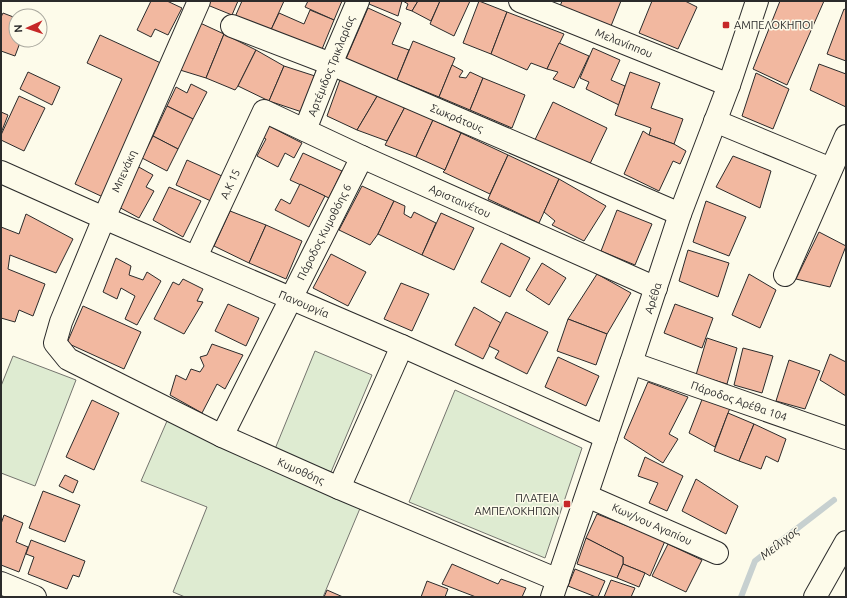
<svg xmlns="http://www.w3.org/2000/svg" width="847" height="598" font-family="Ubuntu,sans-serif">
  <rect width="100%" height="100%" fill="#fdfbea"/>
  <g fill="#deebd1" stroke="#74746e">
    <polygon points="315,351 372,375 331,472 275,449"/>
    <polygon points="13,356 76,380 35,486 1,473 1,386"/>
    <polygon points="455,390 582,448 545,558 409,502"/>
    <polygon points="167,421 361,506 323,597 185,597 173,592 207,507 141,481"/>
  </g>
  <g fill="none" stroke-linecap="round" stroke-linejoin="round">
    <polyline stroke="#c7d0d0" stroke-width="6" points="741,597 755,561 834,500"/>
  </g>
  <g fill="#f2b8a0" stroke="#2b2b2b">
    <polygon points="151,1 167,1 182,8 168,35 155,29 151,37 137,30"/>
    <polygon points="206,1 238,1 232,15 205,4"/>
    <polygon points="242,1 284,1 270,32 235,17"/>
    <polygon points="308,1 342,1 334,20 305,7"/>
    <polygon points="370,1 402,1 398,16 369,4"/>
    <polygon points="403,1 418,1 412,11 406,9 408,4"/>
    <polygon points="418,1 440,1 431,21 412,11"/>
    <polygon points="440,1 470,1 454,36 430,24"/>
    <polygon points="479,1 507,12 491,54 463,43"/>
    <polygon points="562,1 621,1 609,31 559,9"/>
    <polygon points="652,1 685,1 697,7 678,49 639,33"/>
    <polygon points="780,1 824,1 787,85 753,69"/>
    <polygon points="368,8 401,23 392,44 409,50 397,80 346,59"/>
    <polygon points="844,9 846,10 846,61 827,54"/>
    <polygon points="310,10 334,20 320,54 270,32 279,13 304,24"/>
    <polygon points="507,12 564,34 547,69 531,63 527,70 491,54"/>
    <polygon points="3,13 16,18 16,40 21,40 15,56 1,51 1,17"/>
    <polygon points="198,22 224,34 206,78 180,70"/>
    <polygon points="224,34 256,50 238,86 235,90 206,78"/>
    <polygon points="100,35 163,64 103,197 75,184 122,79 87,63"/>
    <polygon points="413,41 455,58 439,97 397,80"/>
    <polygon points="559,43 589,56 574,88 553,79 558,72 547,69"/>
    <polygon points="593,48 620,60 611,80 625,86 619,105 586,89 589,82 580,78"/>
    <polygon points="256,50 284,66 269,101 238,86"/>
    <polygon points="819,64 846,74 846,107 810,90"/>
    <polygon points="452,65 463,71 459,77 466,78 470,72 483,78 470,110 439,97"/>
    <polygon points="284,66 315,76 302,112 269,101"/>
    <polygon points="28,72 60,87 52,105 20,89"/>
    <polygon points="630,72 660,83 651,108 683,119 674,144 649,135 651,128 615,115"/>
    <polygon points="756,73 789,89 773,129 742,116"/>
    <polygon points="341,77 379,93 357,130 327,116"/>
    <polygon points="483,78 525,95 512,128 470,110"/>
    <polygon points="191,84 207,92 193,119 167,106 176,87 187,93"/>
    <polygon points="379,93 406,105 387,141 357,130"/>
    <polygon points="19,96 45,108 24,151 1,140 1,135"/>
    <polygon points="553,102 607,128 587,170 533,144"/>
    <polygon points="406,105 433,120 416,157 385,145"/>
    <polygon points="167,106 193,119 178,149 153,136"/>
    <polygon points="1,112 8,115 1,133"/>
    <polygon points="433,120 461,133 445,170 416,157"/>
    <polygon points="265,124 302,143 294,158 285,153 278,167 257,156 266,139 259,135"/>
    <polygon points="643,131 649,135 674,144 686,151 680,164 673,161 659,191 624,174"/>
    <polygon points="461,133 508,155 490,194 443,172 445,170"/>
    <polygon points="153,136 178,149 167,171 142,158"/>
    <polygon points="303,153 342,171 329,198 290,180"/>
    <polygon points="508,155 559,179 539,223 488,199"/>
    <polygon points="733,156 771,171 760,208 716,187"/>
    <polygon points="187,160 224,177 213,202 176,185"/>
    <polygon points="137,166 153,175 146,187 154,191 139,218 115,205"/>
    <polygon points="559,179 606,206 584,241 552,225 555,221 544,212"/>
    <polygon points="300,184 325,196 309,227 275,210 281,199 290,204"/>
    <polygon points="362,186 394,201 378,234 370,245 339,230"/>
    <polygon points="169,187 201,201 183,237 153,220"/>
    <polygon points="394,201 405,206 404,214 411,218 414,212 436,223 422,255 378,234"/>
    <polygon points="706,201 746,217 729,256 693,242"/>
    <polygon points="617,210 652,224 635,265 601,251"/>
    <polygon points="230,211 266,225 249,263 214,246"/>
    <polygon points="441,213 474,228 454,270 422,255"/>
    <polygon points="26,214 73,239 56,273 10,255 8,269 45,284 33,316 19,310 15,322 1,318 1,227 19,234"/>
    <polygon points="266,225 302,241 286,279 249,263"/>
    <polygon points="819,232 846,246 830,287 796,279"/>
    <polygon points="501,243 530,258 510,297 481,282"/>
    <polygon points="688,250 729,263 718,297 679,281"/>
    <polygon points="331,254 366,272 348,306 313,288"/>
    <polygon points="116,258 131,266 129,275 143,280 147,272 161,281 137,325 125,319 135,296 121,288 117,299 103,292"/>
    <polygon points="542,263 566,278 549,305 526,290"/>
    <polygon points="597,274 631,293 607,334 568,319"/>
    <polygon points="749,274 776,290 760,328 732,315"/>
    <polygon points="183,279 203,289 197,301 203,302 184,334 154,319 173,282 179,285"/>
    <polygon points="401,283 429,294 412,331 384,319"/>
    <polygon points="228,304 259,318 246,346 215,331"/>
    <polygon points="675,304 713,318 702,348 664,333"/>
    <polygon points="83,306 141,332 124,369 67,343"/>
    <polygon points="474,307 501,323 483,359 455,345"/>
    <polygon points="506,312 548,332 527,374 495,358 499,351 489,346"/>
    <polygon points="568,319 607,334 596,365 557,351"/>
    <polygon points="707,338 737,348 727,384 696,375"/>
    <polygon points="212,344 243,355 225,389 217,384 202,413 170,395 176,375 186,380 191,369 200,372 204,366 200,357 207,355"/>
    <polygon points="743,348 773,356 762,393 734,385"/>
    <polygon points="830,354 846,362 846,396 820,380"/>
    <polygon points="558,357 599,376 586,406 545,387"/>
    <polygon points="789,360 820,371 805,409 776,401"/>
    <polygon points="648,382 688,397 669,434 678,439 663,463 624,438"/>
    <polygon points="703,397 730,408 715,447 689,433"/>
    <polygon points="92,400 119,413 94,470 66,457"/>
    <polygon points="728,413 754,424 739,461 714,451"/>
    <polygon points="754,424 786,439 778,462 766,456 761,469 739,461"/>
    <polygon points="645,457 683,476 667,511 649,503 658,483 638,476"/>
    <polygon points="65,475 78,481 73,493 59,486"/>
    <polygon points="696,479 738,506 726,534 682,511"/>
    <polygon points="43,491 80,505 65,542 29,528"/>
    <polygon points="597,514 665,541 650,576 645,573 623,564 623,557 586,538"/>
    <polygon points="4,515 23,523 16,542 28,547 19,572 1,565 1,524"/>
    <polygon points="586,538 623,557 623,564 617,578 577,564"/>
    <polygon points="31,540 85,561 79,577 73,575 67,589 28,574 34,557 26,554"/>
    <polygon points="668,544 702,560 686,592 652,576"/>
    <polygon points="452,564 498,584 501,579 526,588 522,597 476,597 442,584"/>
    <polygon points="623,564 645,573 639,587 617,578"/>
    <polygon points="575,569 605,581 598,597 596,597 568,586"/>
    <polygon points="611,580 635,588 631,597 604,597"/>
    <polygon points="427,581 448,589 445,597 421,597"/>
    <polygon points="327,590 343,597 324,597"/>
  </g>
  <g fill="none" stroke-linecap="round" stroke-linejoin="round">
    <defs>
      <g id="minor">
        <polyline points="199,1 104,218 61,322 55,343 68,359 222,436 339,488 558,580"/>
        <polyline points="520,1 729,85"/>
        <polyline points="232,26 331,64 680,214"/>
        <polyline points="715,121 831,169"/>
        <polyline points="305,130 331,64 358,1"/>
        <polyline points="1,172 104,218 402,346 606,437"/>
        <polyline points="196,257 264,111 362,157 656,288"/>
        <polyline points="785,275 846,136"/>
        <polyline points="631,363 846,438"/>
        <polyline points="222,436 362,157"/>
        <polyline points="339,488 402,346"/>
        <polyline points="587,496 717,553"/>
        <polyline points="1,583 35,597"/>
        <polyline points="552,597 631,363 680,214 729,85 757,1"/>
        <polyline points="815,597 846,542"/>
      </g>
    </defs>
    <use href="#minor" stroke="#2b2b2b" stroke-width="24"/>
    <use href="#minor" stroke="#fdfbea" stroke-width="22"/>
  </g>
  <g fill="#c62828" stroke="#fdfbea" stroke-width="1.5">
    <rect x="722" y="21" width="8" height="8" rx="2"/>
    <rect x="563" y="500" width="8" height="8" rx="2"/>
  </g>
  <g text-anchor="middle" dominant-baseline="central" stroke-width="3" stroke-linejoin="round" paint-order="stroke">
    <g font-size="11" fill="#2b2b2b" stroke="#fdfbea" text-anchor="start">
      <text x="734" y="25">ΑΜΠΕΛΟΚΗΠΟΙ</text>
      <text x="559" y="498" text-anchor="end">ΠΛΑΤΕΙΑ<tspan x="559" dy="13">ΑΜΠΕΛΟΚΗΠΩΝ</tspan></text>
    </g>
    <g font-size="11" fill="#2b2b2b" stroke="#fdfbea">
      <text transform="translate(624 43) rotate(22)">Μελανίππου</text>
      <text transform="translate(331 66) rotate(-68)">Αρτέμιδος Τρικλαρίας</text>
      <text transform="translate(457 118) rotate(23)">Σωκράτους</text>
      <text transform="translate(124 171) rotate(-66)">Μπενάκη</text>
      <text transform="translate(230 184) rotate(-65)">Α.Κ 15</text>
      <text transform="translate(460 201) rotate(24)">Αρισταινέτου</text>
      <text transform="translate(324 232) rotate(-63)">Πάροδος Κυμοθόης 6</text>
      <text transform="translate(653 298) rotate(-72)">Αρέθα</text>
      <text transform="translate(304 304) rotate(23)">Πανουργία</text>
      <text transform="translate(739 401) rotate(19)">Πάροδος Αρέθα 104</text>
      <text transform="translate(301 471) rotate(24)">Κυμοθόης</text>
      <text transform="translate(652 524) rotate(24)">Κων/νου Αγαπίου</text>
    </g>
    <g font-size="12" font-style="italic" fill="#2b2b2b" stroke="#fdfbea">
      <text transform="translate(779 543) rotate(-38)">Μείλιχος</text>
    </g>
  </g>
  <rect width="847" height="598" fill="none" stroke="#2b2b2b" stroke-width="4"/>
  <g transform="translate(28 28) rotate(267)"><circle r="19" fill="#fdfbea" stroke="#a9a89e"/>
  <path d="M0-3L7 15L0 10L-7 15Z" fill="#c62828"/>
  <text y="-6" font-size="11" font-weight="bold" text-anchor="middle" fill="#2b2b2b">N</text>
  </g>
</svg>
